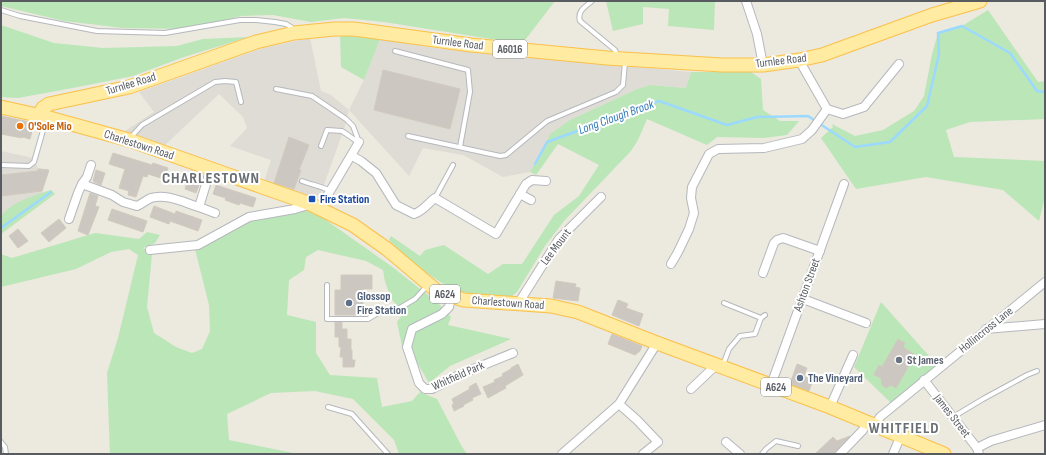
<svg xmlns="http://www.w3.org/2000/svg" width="1046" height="455" font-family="'Sofia Sans Condensed',sans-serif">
  <rect width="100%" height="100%" fill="#ece9de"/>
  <g fill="#dfdcd6">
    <polygon points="310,38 321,91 331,95 349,110 364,80 380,39 426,47 691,72 686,88 650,85 637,89 570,120 550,134 530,172 503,177 463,155 423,148 409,176 349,110 345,126 321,193 314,199 264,181 271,160 230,146 247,128 243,117 219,94 163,147 122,133 154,112 139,92 263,48"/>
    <polygon points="1,151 33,158 38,168 49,170 42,193 9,208 1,218"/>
  </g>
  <g fill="#bbe6b8">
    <polygon points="1,1 458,1 464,2 471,1 555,1 522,44 384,22 344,18 311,22 273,15 241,16 187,29 123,28 64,21 1,6"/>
    <polygon points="606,1 715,1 714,30 668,26 669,9 643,7 643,24 613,31"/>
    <polygon points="988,10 1038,82 1045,81 1045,119 970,122 946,130 954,157 1045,161 1045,197 1039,221 1003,190 926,177 856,189 821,138 833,127 832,124 855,136 883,130 914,111 924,96 932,54 938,33 962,26"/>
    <polygon points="1,25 54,43 103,48 177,46 203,39 249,37 184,57 133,76 78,87 18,98 1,97"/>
    <polygon points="340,35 380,39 364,80 341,67"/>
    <path d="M691 72H751L761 79 763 110 780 121H799L787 135 764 138 717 137 707 145 647 119 638 140 631 151 564 221 545 246 517 292 511 297C494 296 476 296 459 291 440 286 403 255 389 240L391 236 420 256 425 250 444 245 488 274 503 264H522L554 215 579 196 599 165 558 144 536 175 530 172 550 134 570 120 637 89 650 85 686 88Z"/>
    <path d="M51 190 55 194 1 234C1 229 0 223 1 218 5 204 38 194 51 190Z"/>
    <polygon points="303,209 323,218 391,266 438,303 451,317 448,325 511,339 450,366 429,383 415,359 402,346 397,322 404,312 392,300 385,282 383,270 366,261 318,250 306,257 304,270 289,280 287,315 316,322 316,353 330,375 377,378 382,407 412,401 420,392 437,399 461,445 467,454 399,454 394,440 353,399 315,391 271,393 227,414 229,440 298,454 110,454 107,373 118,338 138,255 129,249 111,252 76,269 1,287 1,254 12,258 95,233 139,239 147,232 160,235 155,243 143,248 152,254 147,307 154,333 176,347 192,353 202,349 210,331 209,305 195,249 254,219"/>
    <polygon points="881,302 937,365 891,403 854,367"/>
  </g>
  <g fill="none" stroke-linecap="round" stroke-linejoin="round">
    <g stroke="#9cd9ff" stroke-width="2.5">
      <polyline points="535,164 547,142 659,101 727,125 757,117 808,116 855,147 890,142 927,106 939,54 938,33 962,26 1010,53 1037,91 1045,92"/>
      <polyline points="1,228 51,192"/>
    </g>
  </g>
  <g fill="#ccc7c0" stroke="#d1cabd">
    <polygon points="383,70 460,89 450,129 374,110"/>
    <polygon points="1,116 34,123 30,139 23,137 22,138 1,134"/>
    <polygon points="289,137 309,145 299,170 301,170 294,189 274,183"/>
    <polygon points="113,153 152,165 153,163 168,168 164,179 148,174 147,177 143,176 136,197 128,195 129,191 119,188 125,169 109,164"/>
    <polygon points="38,169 49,170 42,191 1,196 1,175 38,171"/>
    <polygon points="96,170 105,173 101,185 94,182 94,181 93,181"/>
    <polygon points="189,176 201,180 196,193 185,189"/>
    <polygon points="216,185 256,198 253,207 240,203 239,205 225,200 226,198 213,194"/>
    <polygon points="90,193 98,196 95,206 99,207 88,235 78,231"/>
    <polygon points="154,206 175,214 176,211 202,220 198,231 170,221 169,224 150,217"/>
    <polygon points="112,209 147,221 143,232 108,220"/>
    <polygon points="59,219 66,228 49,242 41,233"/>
    <polygon points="18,229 28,241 18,248 9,236"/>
    <polygon points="341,275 372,275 372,289 363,289 363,315 335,315 335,290 341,290"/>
    <polygon points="556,281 576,284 575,287 580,288 578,301 553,298"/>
    <polygon points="618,300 628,304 626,308 643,314 639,326 612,315"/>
    <polygon points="335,322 342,322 342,329 347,329 347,339 351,339 351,350 352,350 352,360 355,360 354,367 343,367 343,357 340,357 341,347 339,347 339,337 335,337"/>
    <polygon points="612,334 642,346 640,351 635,355 608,344"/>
    <polygon points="898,339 905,343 903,347 915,355 896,388 891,385 886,388 882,385 881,378 874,375 879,365 882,367"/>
    <polygon points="518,364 523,375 505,386 506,388 488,398 483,387 495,382 494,380 503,376 502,374 511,369 511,368"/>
    <polygon points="797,364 807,368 804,376 813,380 809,391 790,384"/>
    <polygon points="476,383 481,394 472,398 473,400 463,405 464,406 454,411 452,405 454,404 452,399 470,389 469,387"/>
    <polygon points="850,436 833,454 815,454 833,437 837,441"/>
  </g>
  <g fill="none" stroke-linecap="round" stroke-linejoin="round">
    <defs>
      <g id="lane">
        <path d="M592 1C585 7 577 11 580 21L615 50 618 57"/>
        <polyline points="1,10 20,16 97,31 165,33 240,20 256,20 275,22 286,24 291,27 293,31"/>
        <polyline points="395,51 468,70 470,92 460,147"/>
        <polyline points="276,89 312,96 346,119 353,126 359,142"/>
        <polyline points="408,136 500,156 506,155 547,121 616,92 623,85 625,62"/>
        <polyline points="130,138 142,125 215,82 225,81 236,82 241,102"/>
        <polyline points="321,146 327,130 342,131 358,142"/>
        <polyline points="1,165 29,166 34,162 46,120"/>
        <path d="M302 181C312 185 322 186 330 191"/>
        <polyline points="435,198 453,165"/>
        <polyline points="327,285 327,319 368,319 385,309 398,309 415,299 427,286"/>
        <polyline points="724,303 761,318"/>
        <polyline points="723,365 729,349 740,336 755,334 761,318 765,315"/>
        <polyline points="328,407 352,414 388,454"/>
        <polyline points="953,417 983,399 1027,375 1037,371"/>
        <polyline points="1,442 5,447 6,454"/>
        <polyline points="762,454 766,449 776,441 798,446"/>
      </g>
      <g id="street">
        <polyline points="746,1 757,34 763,65"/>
        <polyline points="827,109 843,114 864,107 899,64"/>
        <path d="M352 156 361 161 376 173 396 205 414 214C423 211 427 204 435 198L496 234 526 184 532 180 546 181"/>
        <polyline points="82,184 87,177 91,165"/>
        <polyline points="520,194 531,200"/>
        <polyline points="199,207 215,213"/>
        <polyline points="320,208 359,142"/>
        <path d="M69 219 78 193 82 184 112 195 123 202 137 206C142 204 146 200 151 198 166 193 185 203 199 207L211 168"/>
        <polyline points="150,250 198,245 249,217 295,209 305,206 308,203"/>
        <polyline points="671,264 678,252 689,229 694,213 691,198 692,187 709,154 718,149 764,148 802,139 812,130 827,109 799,60"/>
        <polyline points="763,273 774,243 777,240 783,238 820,251"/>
        <polyline points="451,297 449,307 442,314 412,329 407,347 419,383 425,389 432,389 459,375 513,353"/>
        <polyline points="803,299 866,323"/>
        <polyline points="518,304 559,239 601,197"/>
        <polyline points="986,329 1045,324"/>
        <polyline points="924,380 977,448 979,454"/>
        <polyline points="771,385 844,184"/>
        <polyline points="691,389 712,369 715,364"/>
        <polyline points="619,404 637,420 658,442 643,454"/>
        <polyline points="830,407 853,355"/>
        <polyline points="875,425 880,417 1045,282"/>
        <polyline points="726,442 740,454"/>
        <polyline points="977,448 991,441 1045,425"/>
        <polyline points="562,454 619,404 657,343"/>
        <polyline points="840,454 863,430 867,422"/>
        <polyline points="893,454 901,435"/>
      </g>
      <g id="primary">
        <polyline points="1,107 46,117 129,140 308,203 353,225 387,249 438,292 464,300 551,306 578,312 657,343 830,407 944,454"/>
        <polyline points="39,115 43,108 49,104 129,87 256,42 294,33 334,29 354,29 471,45 607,58 722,65 763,65 799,60 822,55 932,15 980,1"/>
      </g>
    </defs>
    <use href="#lane" stroke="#b5b8bd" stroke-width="6"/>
    <use href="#street" stroke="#b5b8bd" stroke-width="10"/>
    <use href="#primary" stroke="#fbc049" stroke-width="15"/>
    <use href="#lane" stroke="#fff" stroke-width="4"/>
    <use href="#street" stroke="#fff" stroke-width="8"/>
    <use href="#primary" stroke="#ffeba1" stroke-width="13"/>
  </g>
  <circle fill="#e8710a" stroke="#fff" stroke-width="1.5" cx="20" cy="126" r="4"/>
  <rect fill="#1a4fb4" stroke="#fff" stroke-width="1.5" x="308" y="195" width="8" height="8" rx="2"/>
  <g fill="#5c6f8a" stroke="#fff" stroke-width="1.5">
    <circle cx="349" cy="303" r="4"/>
    <circle cx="800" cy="378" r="4"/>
  </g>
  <circle fill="#6b7280" stroke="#fff" stroke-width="1.5" cx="899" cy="360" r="4"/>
  <g text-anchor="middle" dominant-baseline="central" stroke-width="4" stroke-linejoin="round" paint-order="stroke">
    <g fill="#fff" stroke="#8a8d90" stroke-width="1">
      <rect x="493" y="40" width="34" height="18" rx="3"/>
      <rect x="430" y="285" width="30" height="18" rx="3"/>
      <rect x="761" y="378" width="30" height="18" rx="3"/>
    </g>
    <g font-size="11" font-weight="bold" fill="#585c61">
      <text x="510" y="49">A6016</text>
      <text x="445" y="294">A624</text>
      <text x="776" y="387">A624</text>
    </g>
    <g font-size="12" fill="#585c61" stroke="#fff">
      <text transform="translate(458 43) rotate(7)">Turnlee Road</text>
      <text transform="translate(781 61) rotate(-7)">Turnlee Road</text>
      <text transform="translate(131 84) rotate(-17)">Turnlee Road</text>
      <text transform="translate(139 145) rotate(18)">Charlestown Road</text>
      <text transform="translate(556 247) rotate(-53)">Lee Mount</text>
      <text transform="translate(807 285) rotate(-70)">Ashton Street</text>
      <text transform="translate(508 303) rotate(4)">Charlestown Road</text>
      <text transform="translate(986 330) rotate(-39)">Hollincross Lane</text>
      <text transform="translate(458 376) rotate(-24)">Whitfield Park</text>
      <text transform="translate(952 416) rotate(52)">James Street</text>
    </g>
    <g font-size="12" font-weight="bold" fill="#c56008" stroke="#fff" text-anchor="start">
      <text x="28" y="126">O'Sole Mio</text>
    </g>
    <g font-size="12" font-weight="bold" fill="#164399" stroke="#fff" text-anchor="start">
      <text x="320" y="199">Fire Station</text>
    </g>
    <g font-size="12" font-weight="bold" fill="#4e5e75" stroke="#fff" text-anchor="start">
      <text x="357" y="296">Glossop<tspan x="357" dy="14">Fire Station</tspan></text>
      <text x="808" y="378">The Vineyard</text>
    </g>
    <g font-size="12" font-weight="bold" fill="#5b616d" stroke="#fff" text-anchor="start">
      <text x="907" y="360">St James</text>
    </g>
    <g font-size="13" font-style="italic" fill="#337ab7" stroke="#fff">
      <text transform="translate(616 117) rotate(-20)">Long Clough Brook</text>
    </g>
    <g font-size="16" font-weight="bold" letter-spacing="1" fill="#696e73" stroke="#fff">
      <text x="211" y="178">CHARLESTOWN</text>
      <text x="904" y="428">WHITFIELD</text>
    </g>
  </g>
  <rect width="1046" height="455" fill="none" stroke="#585c61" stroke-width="4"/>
</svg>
